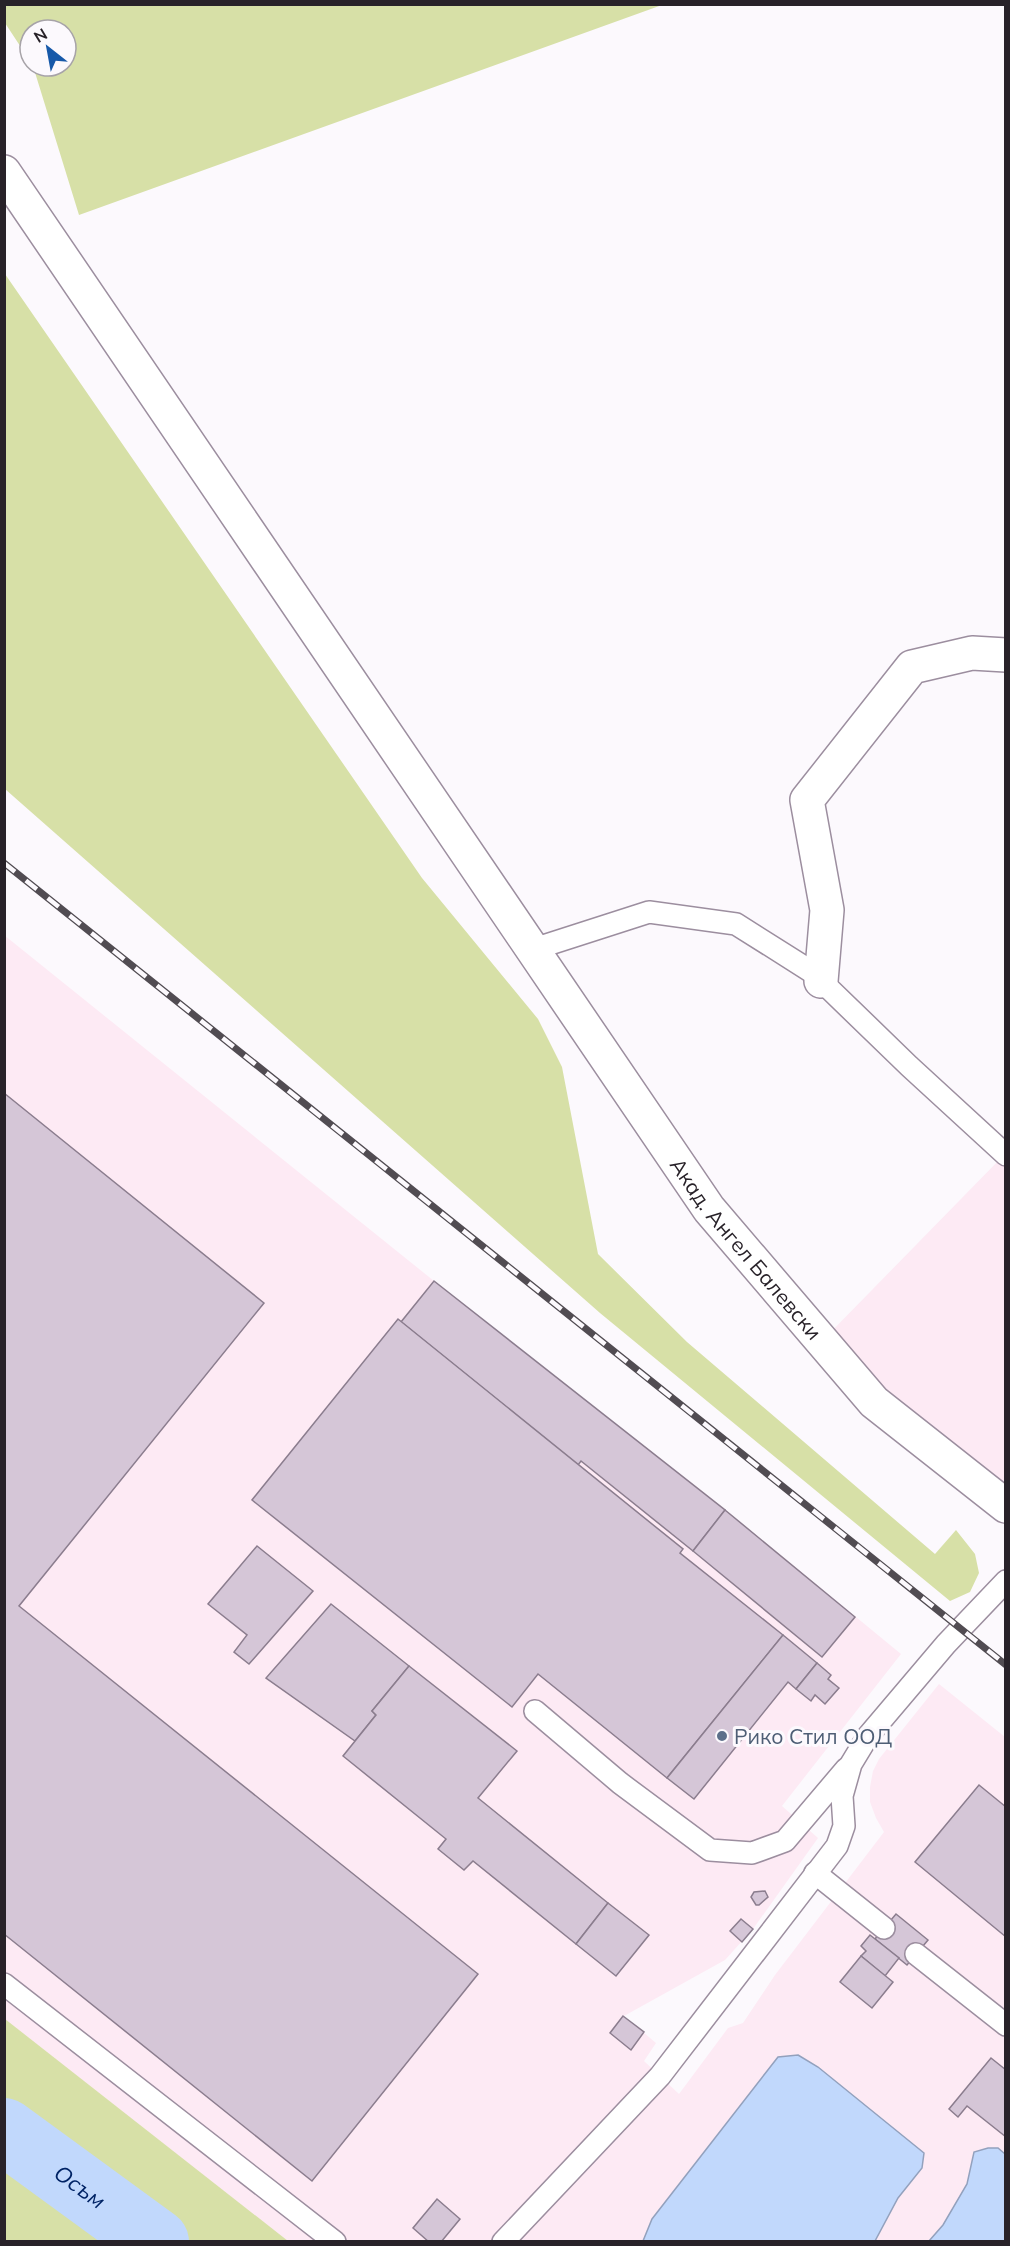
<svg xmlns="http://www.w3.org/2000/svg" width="1010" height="2246" font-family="Mulish,sans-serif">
  <rect width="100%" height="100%" fill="#fcf9fd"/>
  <g fill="#fdeaf4">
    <polygon points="4,935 434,1281 716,1502 901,1654 782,1806 818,1838 753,1929 725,1960 624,2016 656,2043 644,2061 679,2094 728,2028 743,2023 775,1975 884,1832 876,1818 870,1802 870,1787 873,1771 879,1759 939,1684 1005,1737 1005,2154 998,2148 974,2152 967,2184 943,2225 929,2241 875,2241 898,2198 922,2168 924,2153 818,2067 798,2055 652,2219 643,2241 289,2242 5,2043"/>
    <polygon points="1005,1154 1005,1502 826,1337"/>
  </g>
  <g fill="#d7e0a7">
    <polygon points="4,5 5,4 662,5 79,215 33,66 66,66 66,30 30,30 30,61 5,23"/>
    <polygon points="5,274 422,878 538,1019 562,1067 598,1254 687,1342 935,1554 956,1530 975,1554 979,1573 970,1592 950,1601 600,1313 5,789"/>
    <polygon points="5,2019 288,2241 5,2241"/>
  </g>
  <g fill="#c1d8fc" stroke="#93a1bd" stroke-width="1.5">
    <polygon points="798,2055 818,2067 924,2153 922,2168 898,2198 875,2241 643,2241 652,2219 778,2057"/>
    <polygon points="988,2148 998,2148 1005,2154 1005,2241 929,2241 943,2225 967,2184 974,2152"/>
  </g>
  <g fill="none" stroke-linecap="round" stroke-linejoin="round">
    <path stroke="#c1d8fc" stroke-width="66" id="s1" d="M4 2131 156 2242"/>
  </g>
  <g fill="#d5c6d7" stroke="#8b7d8e" stroke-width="1.5">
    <polygon points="4,1093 264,1303 19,1606 478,1974 312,2181 4,1934"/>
    <polygon points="434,1281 725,1510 693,1551 581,1461 578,1465 401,1322"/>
    <polygon points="398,1319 683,1549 680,1553 783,1635 667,1778 538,1674 512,1707 252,1500"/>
    <polygon points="725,1510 855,1617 822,1657 693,1551"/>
    <polygon points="257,1546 313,1591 249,1664 234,1652 247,1635 208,1604"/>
    <polygon points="331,1604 409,1666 372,1711 376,1715 355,1741 266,1678"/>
    <polygon points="783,1635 817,1663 796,1689 788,1682 694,1799 667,1778"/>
    <polygon points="817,1663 831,1675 828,1679 839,1688 825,1704 815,1695 811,1701 796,1689"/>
    <polygon points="409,1666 517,1751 478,1798 608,1903 576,1944 473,1861 464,1870 438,1849 446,1839 343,1756 376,1715 372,1711"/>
    <polygon points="979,1785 1006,1807 1006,1937 915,1862"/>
    <polygon points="765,1891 768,1897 759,1905 756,1905 751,1897 754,1892"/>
    <polygon points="608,1903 649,1935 616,1976 576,1944"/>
    <polygon points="896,1914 928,1940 907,1965 875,1939"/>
    <polygon points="741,1919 753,1929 742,1942 730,1931"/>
    <polygon points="870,1935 899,1958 885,1976 861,1956 866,1951 861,1946"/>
    <polygon points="861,1956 893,1982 872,2008 840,1982"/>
    <polygon points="623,2016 644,2032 631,2050 610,2033"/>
    <polygon points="991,2058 1006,2070 1006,2137 967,2106 958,2117 949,2109"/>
    <polygon points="437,2199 460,2219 441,2242 429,2242 413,2228"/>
  </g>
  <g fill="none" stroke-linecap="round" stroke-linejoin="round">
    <defs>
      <g id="service">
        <polyline points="534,949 649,912 736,924 812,972 909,1066 1006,1155"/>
        <polyline points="535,1711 620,1783 710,1850 752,1853 785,1841 846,1769"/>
        <polyline points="815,1873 884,1928"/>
        <polyline points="916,1954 1006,2025"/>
        <polyline points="4,1984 335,2242"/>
        <polyline points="503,2242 660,2076 837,1846 844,1826 842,1796 851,1764 868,1736 946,1644 1006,1581"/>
      </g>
      <g id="minor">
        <path id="s2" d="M4 172 709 1209 874 1402 1006 1506"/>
        <polyline points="821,981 827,910 807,800 912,667 972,653 1006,655"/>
      </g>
    </defs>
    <use href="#service" stroke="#9c8e9f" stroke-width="24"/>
    <use href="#minor" stroke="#9c8e9f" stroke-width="36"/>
    <use href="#service" stroke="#fff" stroke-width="21"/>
    <use href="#minor" stroke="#fff" stroke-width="33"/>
    <defs>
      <polyline id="rail" points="4,863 1006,1665"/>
    </defs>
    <use href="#rail" stroke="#514c52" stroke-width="7"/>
    <use href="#rail" stroke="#fcf9fd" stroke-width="4.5" stroke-dasharray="14" stroke-linecap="butt"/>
  </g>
  <circle fill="#5c6f8a" stroke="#fcf9fd" stroke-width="2" cx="722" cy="1736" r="6"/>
  <g text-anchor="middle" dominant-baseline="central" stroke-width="6" stroke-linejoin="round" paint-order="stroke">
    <g font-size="21" fill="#282229" stroke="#fcf9fd">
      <text stroke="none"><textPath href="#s2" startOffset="1308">Акад. Ангел Балевски</textPath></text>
    </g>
    <g font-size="21" fill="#4e5e75" stroke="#fcf9fd" text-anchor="start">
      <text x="734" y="1736">Рико Стил ООД</text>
    </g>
    <g font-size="22" font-style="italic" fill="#002365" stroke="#fcf9fd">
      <text stroke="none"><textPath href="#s1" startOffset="94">Осъм</textPath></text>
    </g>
  </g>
  <rect width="1010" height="2246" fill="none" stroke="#282229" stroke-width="12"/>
  <g transform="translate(48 48) rotate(329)"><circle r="28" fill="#fcf9fd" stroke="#a7a3a8" stroke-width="1.5"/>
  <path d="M0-4.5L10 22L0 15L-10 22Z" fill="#1759a9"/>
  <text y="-9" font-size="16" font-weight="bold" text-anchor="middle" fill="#282229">N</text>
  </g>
</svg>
